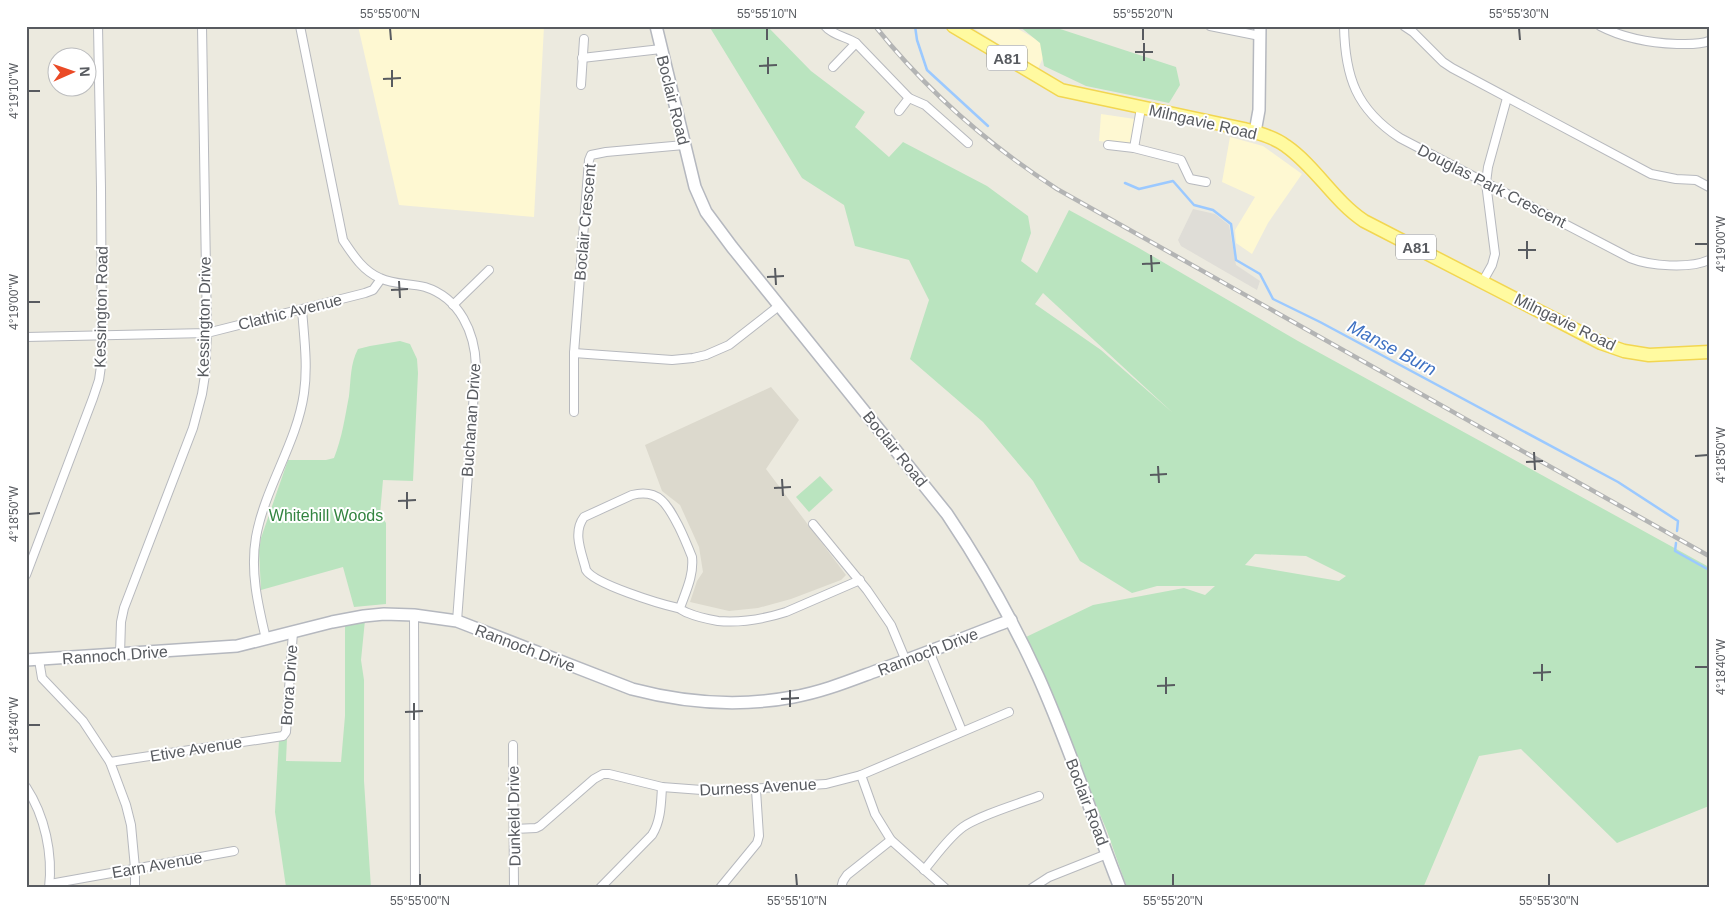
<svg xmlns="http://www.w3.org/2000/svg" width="1735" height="914" font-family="Arial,sans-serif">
  <rect width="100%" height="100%" fill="#eceadf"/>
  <g fill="#fef8d2">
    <polygon points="358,26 544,26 534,217 399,205"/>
    <polygon points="970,26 1013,26 1048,46 1038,69"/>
    <polygon points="1101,114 1135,119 1133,145 1099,141"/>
    <polygon points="1230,137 1263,146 1302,174 1268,223 1252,254 1236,243 1235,230 1255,197 1222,182"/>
  </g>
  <polygon fill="#dfddd7" points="1193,209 1215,214 1229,225 1236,265 1260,281 1257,290 1181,246 1178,240"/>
  <polygon fill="#dcd9cd" points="771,387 799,420 766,469 846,575 841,580 791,599 758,608 729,611 690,602 697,581 703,572 699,547 680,505 662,491 645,445"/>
  <g fill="#bae4bf" fill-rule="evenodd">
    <path d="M709 26H767L811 71 865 112 855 127 889 157 903 142 987 186 1028 216 1031 233 1021 261 1037 273 1069 210 1137 247 1298 341 1709 567V806L1617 843 1521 749 1479 756 1423 888H1127L1107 831 1026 637 1093 605 1184 588 1205 595 1215 586H1157L1132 593 1080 561 1033 481 983 422 910 359 929 300 909 260 855 246 844 205 802 178ZM1043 293 1173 413 1101 350 1035 304ZM1255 554 1306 556 1346 576 1339 581 1245 565Z"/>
    <polygon points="1019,26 1051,26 1176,67 1180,85 1169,103 1086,86 1044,66 1040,43"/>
    <path d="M400 341 410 344 417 359 418 373 413 481 383 480 380 514 386 523V604L354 607 343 567 261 590 259 551 261 538 288 460H326L334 458C342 438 345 417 349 396 351 380 350 364 358 349L370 346Z"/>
    <polygon points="820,476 833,490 809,512 796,497"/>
    <polygon points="365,620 361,660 364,680 364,781 371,888 283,888 286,887 275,812 279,740 287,738 286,761 341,762 345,716 345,622"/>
  </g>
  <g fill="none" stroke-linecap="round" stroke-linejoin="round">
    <g stroke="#9bc9ff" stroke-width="2.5">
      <polyline points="915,26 917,40 927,70 988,126"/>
      <polyline points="1125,183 1139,189 1173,181 1194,205 1213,210 1231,224 1236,260 1260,274 1273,299 1320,322 1618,482 1678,521 1677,531"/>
      <polyline points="1676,543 1675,551 1709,570"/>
    </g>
    <defs>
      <g id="street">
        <path d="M300 26 343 240C353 255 363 271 380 278 394 285 410 283 425 287 460 298 475 333 476 366L457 621"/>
        <path d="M825 26C832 35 847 37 856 43L909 98 925 105 968 143"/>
        <polyline points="1210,26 1260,36"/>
        <path d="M1344 26C1345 77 1356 109 1400 138L1630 258C1650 266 1689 269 1709 260"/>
        <polyline points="1404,26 1413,32 1443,62 1452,68 1651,174 1676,179 1696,180 1709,187"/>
        <path d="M1600 26C1625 39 1650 43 1677 44 1688 44 1699 45 1709 41"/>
        <polyline points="582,58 661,49"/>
        <polyline points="833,67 856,43"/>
        <polyline points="581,85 584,39"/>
        <polyline points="899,111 909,98"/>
        <polyline points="1108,145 1134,148 1181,160 1190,179 1206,182"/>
        <polyline points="1134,148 1141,108"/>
        <polyline points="1483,281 1492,265 1495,254 1486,183 1488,167 1507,98"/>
        <polyline points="453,305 489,270"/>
        <polyline points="26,337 207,333 365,293 373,290 381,279"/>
        <polyline points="574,353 672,360 693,358 706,355 729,345 780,305"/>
        <polyline points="574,412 574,353 589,160 591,155 606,152 684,145"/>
        <polyline points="813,524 867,590 891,625 906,661"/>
        <polyline points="26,575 93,398 99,380 102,359 101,188 98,26"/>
        <path d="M680 608C686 591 694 575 692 557 688 547 684 537 679 527 668 506 660 488 632 495L584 517C572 533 582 553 586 570 594 584 660 604 678 608 681 609 684 612 688 613 697 617 707 619 718 621 741 623 764 619 786 612L860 580"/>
        <polyline points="414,615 415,888"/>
        <path d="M266 639C258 605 250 572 256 537 265 487 297 443 304 393 308 365 304 337 302 309"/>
        <polyline points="929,651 962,731"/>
        <polyline points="120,654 121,622 124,608 193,428 202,394 205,375 207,333 202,26"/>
        <polyline points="39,660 42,678 83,721 110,762 126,805 131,825 135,868 135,888"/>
        <polyline points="513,745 514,888"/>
        <polyline points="110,762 283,736 286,732 293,632"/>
        <polyline points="861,775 875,814 891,840 945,888"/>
        <path d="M26 787C45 816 53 854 49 888"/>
        <polyline points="514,829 536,828 540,826 594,779 603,774 609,774 662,787 715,791 826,784 861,775 1009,712"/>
        <path d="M924 870C936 856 948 838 963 827 980 815 1018 804 1039 796"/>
        <polyline points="50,884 234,851"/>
        <path d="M600 888 652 835C661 821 661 803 662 787"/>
        <polyline points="720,888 757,843 759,836 756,790"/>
        <polyline points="841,888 843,881 847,875 891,840"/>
        <polyline points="1032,888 1049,877 1107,854"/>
      </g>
      <g id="secondary">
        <path d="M656 26 695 187 706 212 732 247 947 514C982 566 1012 619 1038 676 1069 745 1092 817 1120 888"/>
        <polyline points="1255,132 1259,110 1260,26"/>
        <path d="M26 660 237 646 332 622 364 616 384 614 414 615 457 621 632 689C685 703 740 707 793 697 822 692 849 681 876 671 922 655 966 637 1011 620"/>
      </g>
      <path id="primary" d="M953 26 1061 90 1244 129C1258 133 1274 137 1286 146 1316 167 1333 200 1364 221L1601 343 1624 351 1649 355 1709 352"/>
    </defs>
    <use href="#street" stroke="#b7b9be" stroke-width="10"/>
    <use href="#secondary" stroke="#b5b8bf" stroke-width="14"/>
    <use href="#primary" stroke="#f2d651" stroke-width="15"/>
    <use href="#street" stroke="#fff" stroke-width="8"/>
    <use href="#secondary" stroke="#fff" stroke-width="11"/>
    <use href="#primary" stroke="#fffaa0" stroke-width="12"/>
    <defs>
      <path id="rail" d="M875 26C927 91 987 144 1057 189L1709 556"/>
    </defs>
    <use href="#rail" stroke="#b3b4b4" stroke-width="4.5"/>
    <use href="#rail" stroke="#fff" stroke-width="2.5" stroke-dasharray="8" stroke-linecap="butt"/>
  </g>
  <path fill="none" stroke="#585b60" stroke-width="2" d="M390 28 391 40M767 28V40M1143 28V40M1519 28 1520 40M1144 43V61M1135 52H1153M768 57V74M759 66 777 65M392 70V87M383 79 401 78M28 91H40M1527 241V259M1695 244H1708M1518 250H1536M1151 255 1152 272M1142 264 1160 263M775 268 776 285M767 277 784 276M399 281 400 298M391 290 408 289M28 302H40M1534 452 1535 470M1695 456 1708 455M1526 462 1543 461M1158 466 1159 483M1150 475 1167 474M782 479 783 496M774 488 791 487M407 492V509M398 501 416 500M28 514 40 513M1542 664V681M1695 667H1708M1533 673 1551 672M1166 677V694M1157 686 1175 685M790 690V707M781 699 799 698M414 703V720M405 712 423 711M28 725H40M420 874V886M796 874 797 886M1173 874V886M1549 874V886"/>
  <g text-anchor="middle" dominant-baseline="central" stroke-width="4" stroke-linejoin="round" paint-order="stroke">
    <g fill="#fff" stroke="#8a8c90" stroke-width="1">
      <rect x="987" y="45.5" width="40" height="25" rx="4"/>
      <rect x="1396" y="234.5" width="40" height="25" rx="4"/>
    </g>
    <g font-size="15" font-weight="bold" fill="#585b60">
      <text x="1007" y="58">A81</text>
      <text x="1416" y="247">A81</text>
    </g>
    <g font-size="16" fill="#585b60" stroke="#fff">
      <text transform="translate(673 100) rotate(76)">Boclair Road</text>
      <text transform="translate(1203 122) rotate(13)">Milngavie Road</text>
      <text transform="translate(1492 186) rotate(27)">Douglas Park Crescent</text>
      <text transform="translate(585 222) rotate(-85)">Boclair Crescent</text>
      <text transform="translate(101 307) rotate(-89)">Kessington Road</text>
      <text transform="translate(290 312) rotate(-14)">Clathic Avenue</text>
      <text transform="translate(204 317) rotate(-89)">Kessington Drive</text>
      <text transform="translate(1565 322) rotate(26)">Milngavie Road</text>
      <text transform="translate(471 420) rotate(-86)">Buchanan Drive</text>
      <text transform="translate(895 449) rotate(51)">Boclair Road</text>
      <text transform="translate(525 648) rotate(21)">Rannoch Drive</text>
      <text transform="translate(928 652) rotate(-21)">Rannoch Drive</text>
      <text transform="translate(115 655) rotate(-4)">Rannoch Drive</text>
      <text transform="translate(289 685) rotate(-86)">Brora Drive</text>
      <text transform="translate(196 749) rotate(-9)">Etive Avenue</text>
      <text transform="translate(758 787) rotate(-3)">Durness Avenue</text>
      <text transform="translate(1087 802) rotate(69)">Boclair Road</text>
      <text transform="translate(514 816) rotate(-91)">Dunkeld Drive</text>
      <text transform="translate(157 865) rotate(-10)">Earn Avenue</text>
    </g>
    <g font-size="16" fill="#338440" stroke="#fff">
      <text x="326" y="515">Whitehill Woods</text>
    </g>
    <g font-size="18" font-style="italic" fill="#3e71c3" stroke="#fff">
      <text transform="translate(1392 348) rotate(28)">Manse Burn</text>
    </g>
  </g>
  <rect width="1735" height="914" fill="none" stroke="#ffffff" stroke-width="55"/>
  <g transform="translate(72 72) rotate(88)"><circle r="24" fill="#ffffff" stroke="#bcbdbf"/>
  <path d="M0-4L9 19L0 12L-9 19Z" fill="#ea4a26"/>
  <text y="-8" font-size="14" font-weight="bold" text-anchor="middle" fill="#585b60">N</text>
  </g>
  <rect x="28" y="28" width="1680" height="858" fill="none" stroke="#585b60" stroke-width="2"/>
  <g font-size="12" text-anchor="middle" fill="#585b60">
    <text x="390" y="18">55°55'00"N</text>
    <text x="767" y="18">55°55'10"N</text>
    <text x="1143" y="18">55°55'20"N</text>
    <text x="1519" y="18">55°55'30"N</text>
    <text transform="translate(14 91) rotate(-90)" y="4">4°19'10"W</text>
    <text transform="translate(1721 244) rotate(-90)" y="4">4°19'00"W</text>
    <text transform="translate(14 302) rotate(-90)" y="4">4°19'00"W</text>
    <text transform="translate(1721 455) rotate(-90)" y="4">4°18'50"W</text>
    <text transform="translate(14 514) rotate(-90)" y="4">4°18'50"W</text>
    <text transform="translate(1721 667) rotate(-90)" y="4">4°18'40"W</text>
    <text transform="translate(14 725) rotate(-90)" y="4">4°18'40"W</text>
    <text x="420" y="905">55°55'00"N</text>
    <text x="797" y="905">55°55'10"N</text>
    <text x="1173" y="905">55°55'20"N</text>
    <text x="1549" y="905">55°55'30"N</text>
  </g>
</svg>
